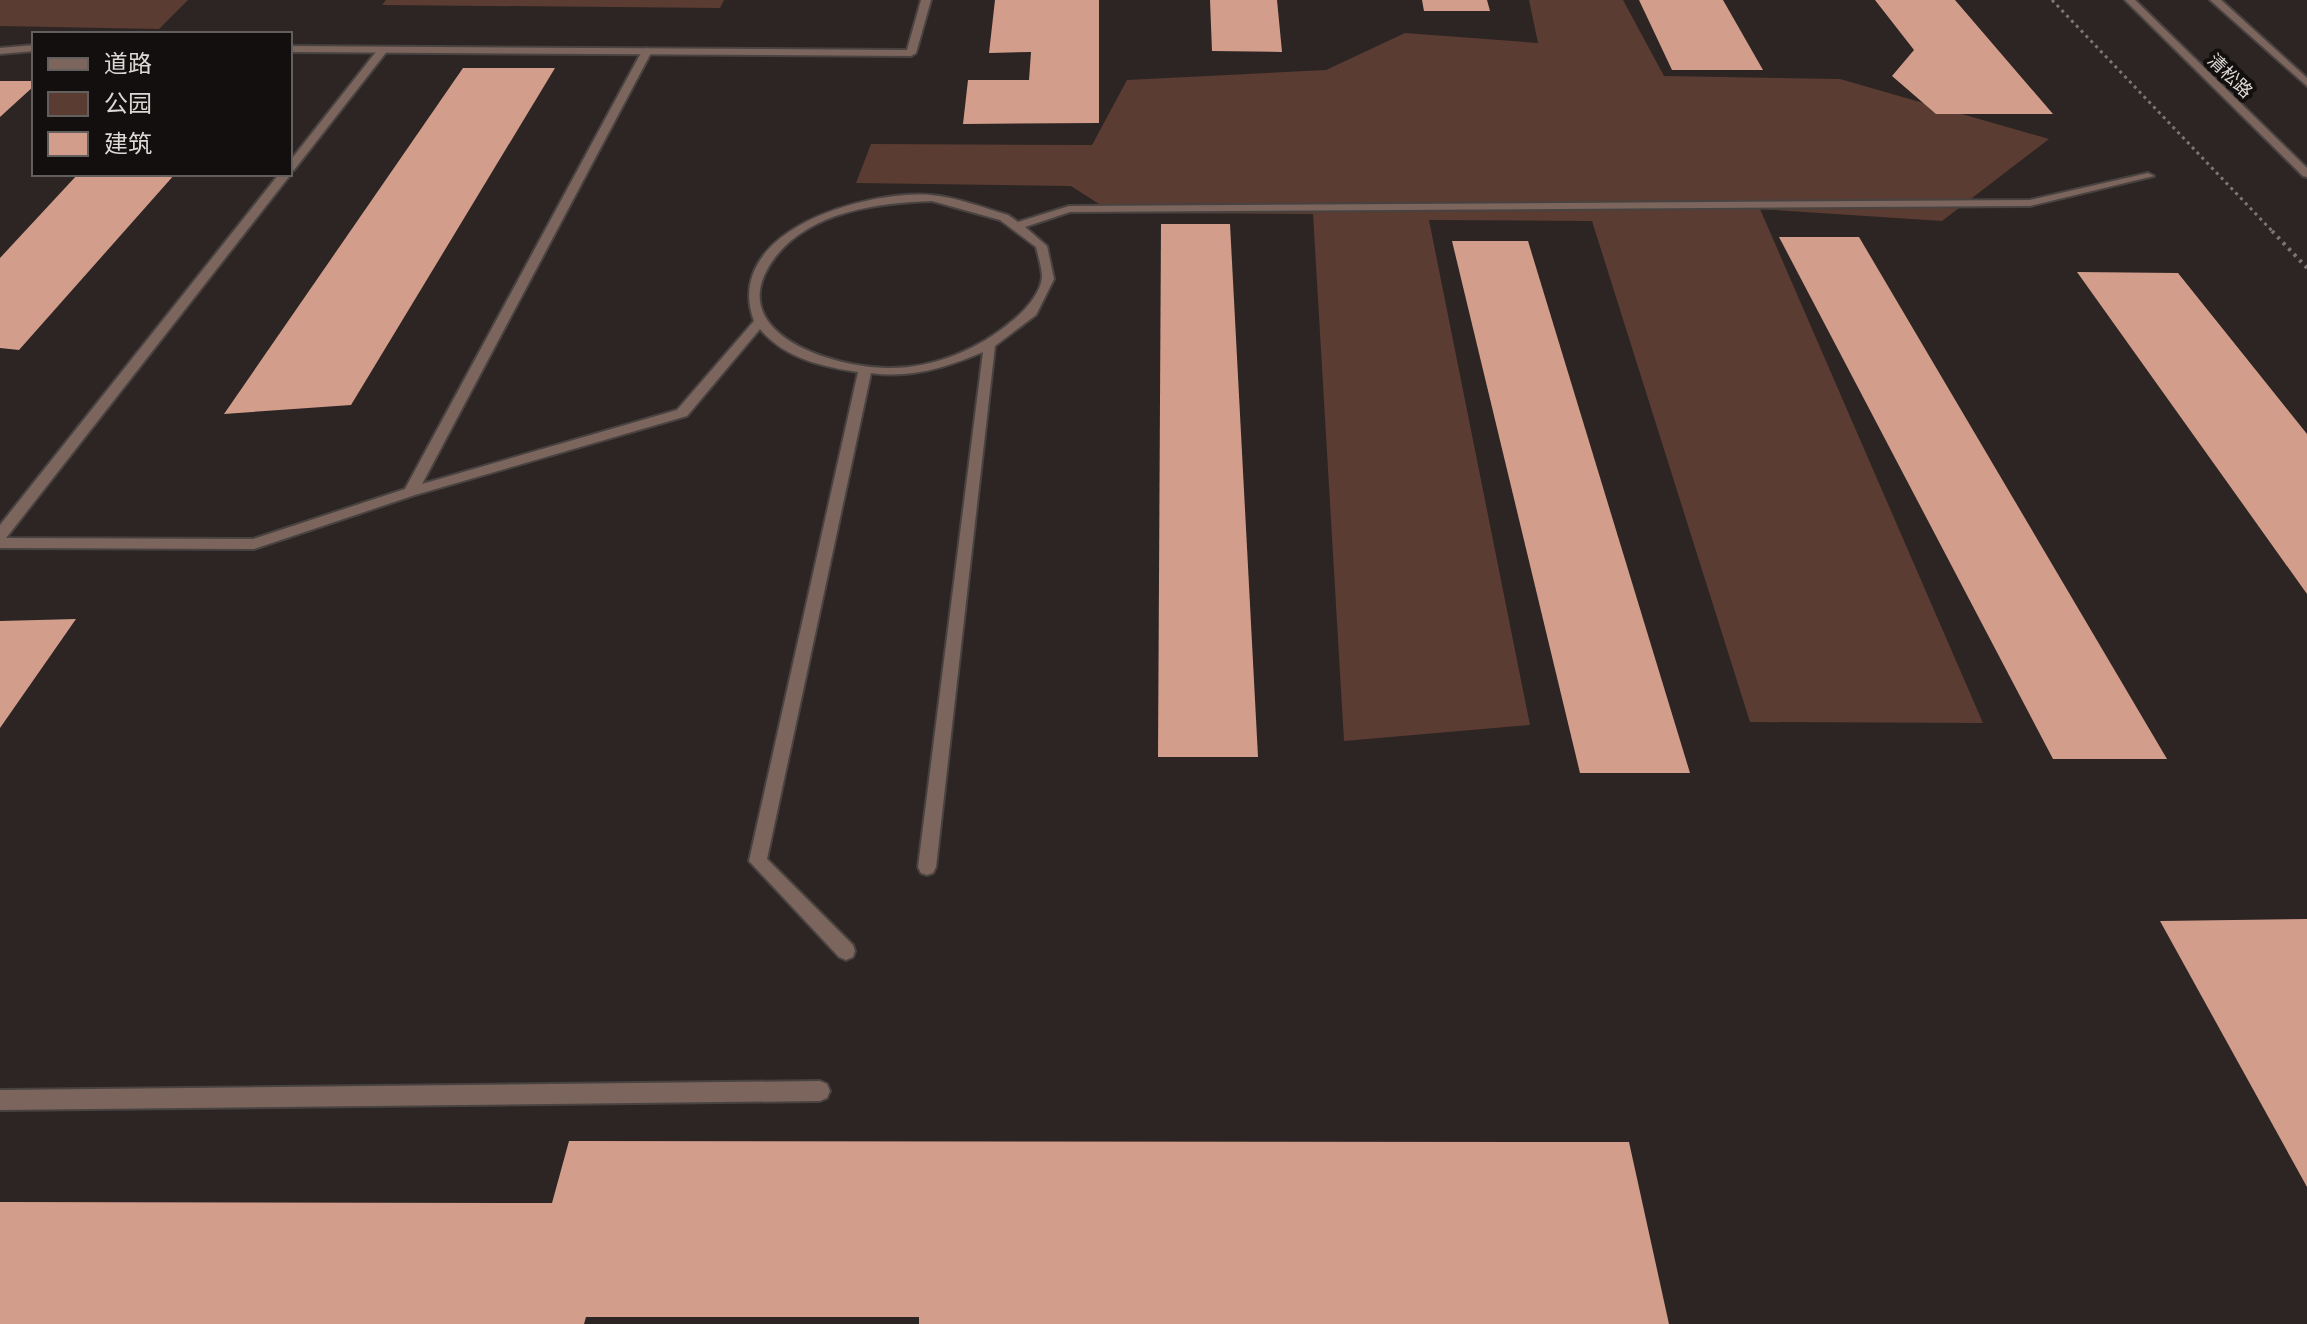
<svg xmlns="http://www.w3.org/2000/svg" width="2307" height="1324" font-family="Montserrat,'Noto Sans SC',sans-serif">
  <rect width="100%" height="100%" fill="#2c2523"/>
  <g fill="#5b3c32">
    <polygon points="0,0 188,0 159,29 0,26"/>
    <polygon points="386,0 724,0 720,8 382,5"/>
    <polygon points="1529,0 1623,0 1664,76 1840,79 2049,139 1942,221 1760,209 1983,723 1750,722 1592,221 1429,220 1530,725 1344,741 1313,214 1113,213 1071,186 856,183 871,144 1092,145 1127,80 1326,70 1405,33 1538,43"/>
  </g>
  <g fill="#d39d8c">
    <polygon points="995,0 1099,0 1099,123 963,124 968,80 1029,80 1031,52 989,53"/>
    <polygon points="1210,0 1277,0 1282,52 1212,51"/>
    <polygon points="1422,0 1487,0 1490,11 1424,11"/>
    <polygon points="1639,0 1723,0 1763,70 1672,70"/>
    <polygon points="1875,0 1955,0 2053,114 1936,114 1892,76 1914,50"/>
    <polygon points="463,68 555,68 351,405 224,414"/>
    <polygon points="0,81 34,81 34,86 0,117"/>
    <polygon points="78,174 175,174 19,350 0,348 0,258"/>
    <polygon points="1161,224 1230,224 1258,757 1158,757"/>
    <polygon points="1779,237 1859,237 2167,759 2053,759"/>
    <polygon points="1452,241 1528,241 1690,773 1580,773"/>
    <polygon points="2077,272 2178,273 2307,434 2307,594"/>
    <polygon points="76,619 0,728 0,621"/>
    <polygon points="2307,919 2307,1187 2160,921"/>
    <polygon points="569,1141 1629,1142 1669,1324 919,1324 919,1317 586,1317 584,1324 0,1324 0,1202 552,1203"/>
  </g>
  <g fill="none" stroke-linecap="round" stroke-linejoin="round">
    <defs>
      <g id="service">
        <polygon points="921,0 931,0 916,53 911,56 290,52 290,46 907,50"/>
        <polygon points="34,45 34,51 0,54 0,48"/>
        <polygon points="820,1081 827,1084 830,1091 827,1098 820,1101 0,1110 0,1090"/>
      </g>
      <g id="pedestrian">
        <polygon points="379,48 388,50 294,170 290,171 290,161"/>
        <path d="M647 48 652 51 422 484 677 410 754 321C721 231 865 190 931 195 956 197 984 208 1008 215L1018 222 1069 206 2030 200 2148 173 2154 176 2030 206 1070 212 1025 227 1047 246 1054 279 1036 315 995 346 936 867 933 873 927 875 921 873 918 867 983 352C948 367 910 379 871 373L767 859 853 945 855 951 853 957 846 960 839 957 749 861 858 372C822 367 784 358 760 329L687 416 415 495 254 549 0 548V525L279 174H291L6 538 253 539 405 489 642 51ZM932 201 1000 220 1036 247C1038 256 1042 268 1042 277 1041 293 1024 312 1012 321 979 349 934 368 890 368 832 368 717 332 776 256 812 211 878 203 932 201Z"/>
      </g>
      <g id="tertiary">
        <polygon points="2125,0 2135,0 2307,168 2307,177 2303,176"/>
        <polygon points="2210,0 2221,0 2307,78 2307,86"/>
      </g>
    </defs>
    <use href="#service" stroke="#484240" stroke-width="4"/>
    <use href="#pedestrian" stroke="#484240" stroke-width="4"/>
    <use href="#tertiary" stroke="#484240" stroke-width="4"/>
    <polyline stroke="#7b7573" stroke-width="3" stroke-dasharray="3 4" stroke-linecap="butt" points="2052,0 2274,233"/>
    <polyline stroke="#7b7573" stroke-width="4" stroke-dasharray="3 5" stroke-linecap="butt" points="2272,231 2307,268"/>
    <use href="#service" fill="#7b655d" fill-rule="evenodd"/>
    <use href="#pedestrian" fill="#7b655d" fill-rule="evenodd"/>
    <use href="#tertiary" fill="#7b655d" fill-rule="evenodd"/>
  </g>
  <g text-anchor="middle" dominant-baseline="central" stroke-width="8" stroke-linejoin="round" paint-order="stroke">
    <g font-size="18" fill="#dcd8d6" stroke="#120f0e">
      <text transform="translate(2230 76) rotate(44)">清松路</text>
    </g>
  </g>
  <rect x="32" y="32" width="260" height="144" fill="#120f0e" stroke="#635f5e" stroke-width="2"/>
  <rect x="48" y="58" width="40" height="12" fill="#7b655d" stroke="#635f5e" stroke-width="2"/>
  <text x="104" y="72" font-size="24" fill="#dcd8d6">道路</text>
  <rect x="48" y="92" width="40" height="24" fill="#5b3c32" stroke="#635f5e" stroke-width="2"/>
  <text x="104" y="112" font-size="24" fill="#dcd8d6">公园</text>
  <rect x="48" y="132" width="40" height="24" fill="#d39d8c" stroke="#635f5e" stroke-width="2"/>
  <text x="104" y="152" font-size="24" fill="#dcd8d6">建筑</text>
</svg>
